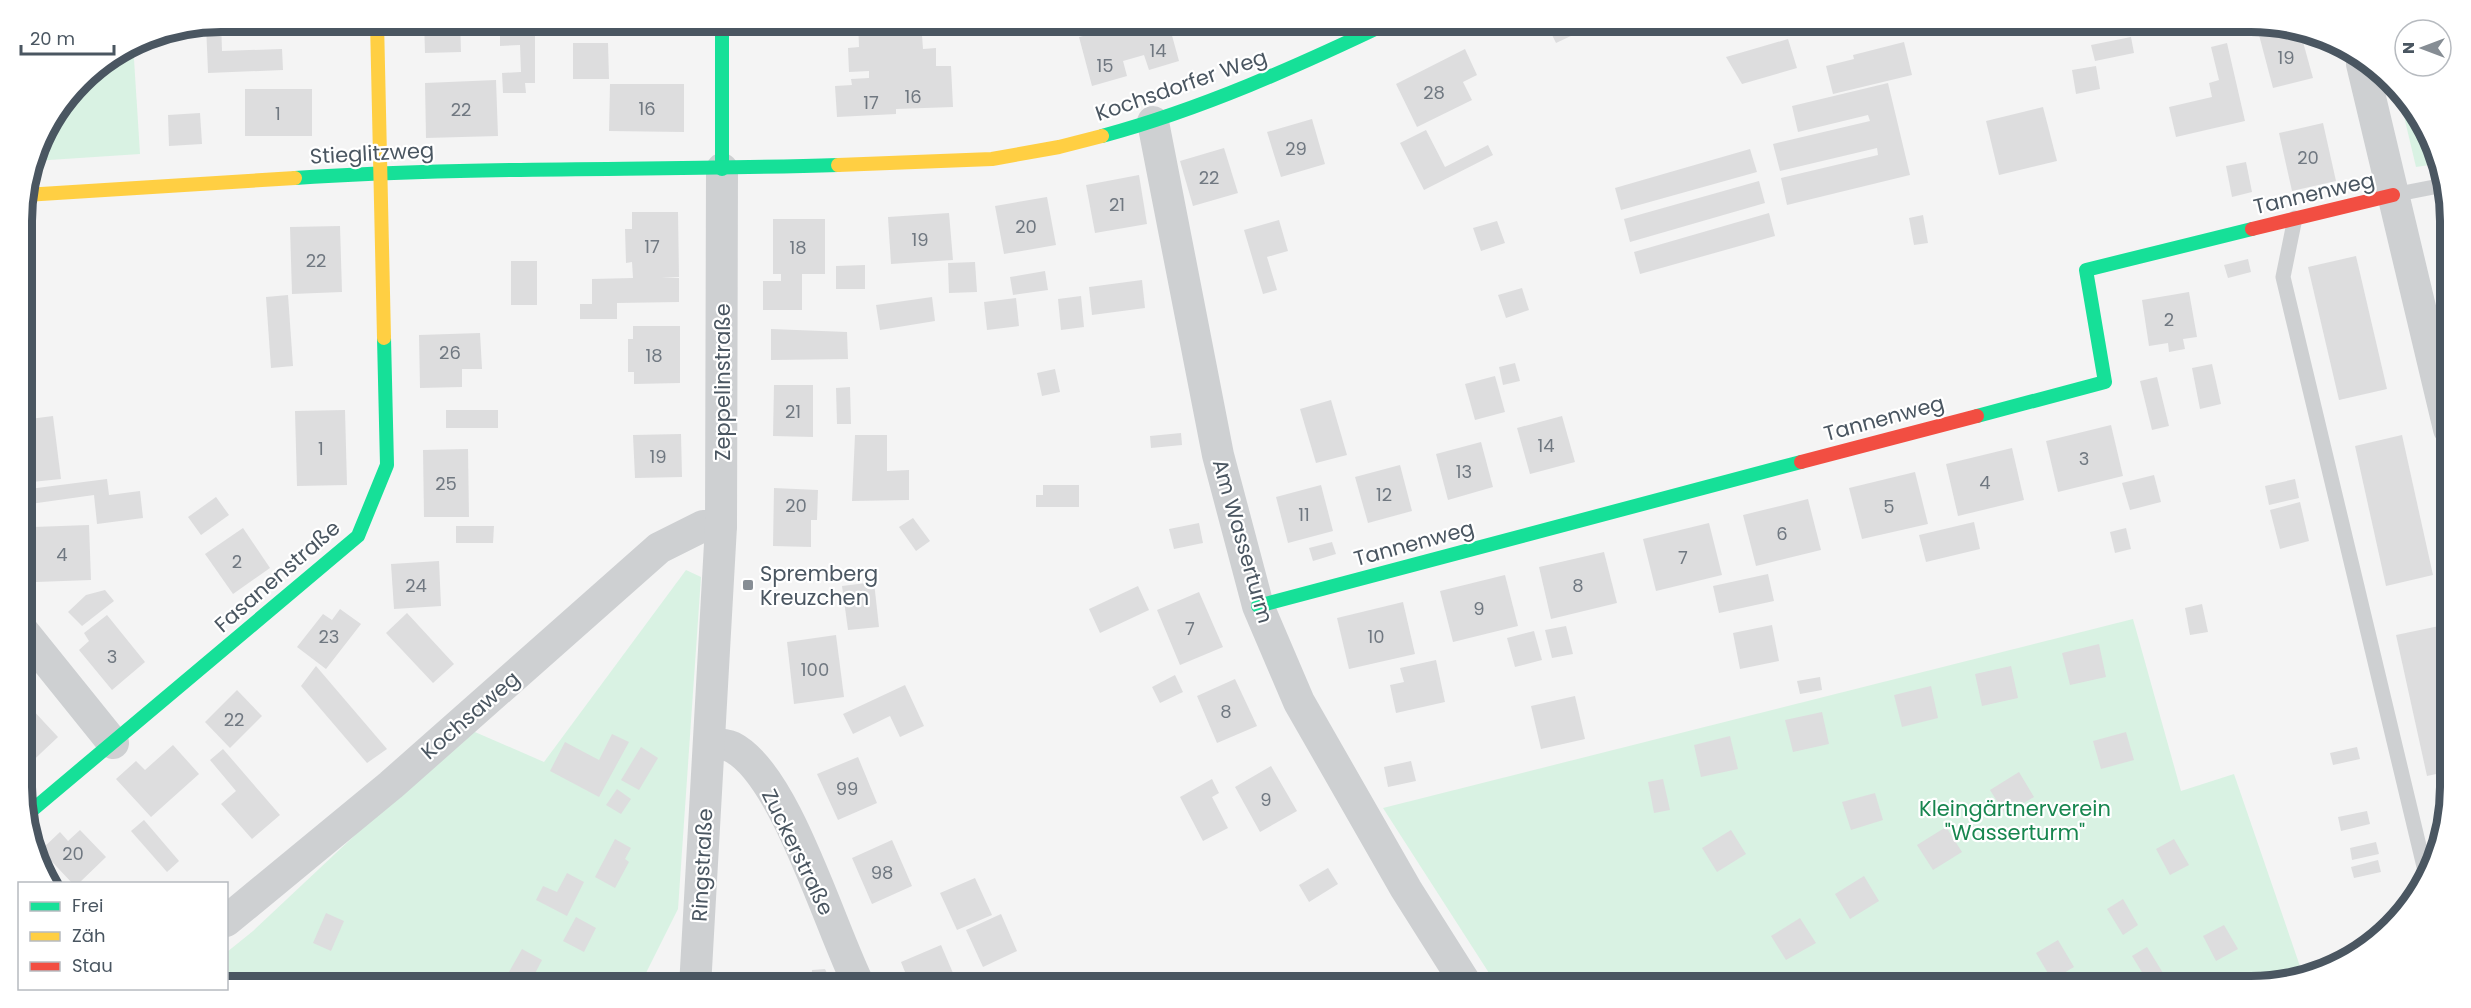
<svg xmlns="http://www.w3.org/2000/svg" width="2471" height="1008" font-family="Poppins,sans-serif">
  <rect width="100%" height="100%" fill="#f4f4f4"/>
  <g fill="#d9f2e3">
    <polygon points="133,43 140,154 34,161 41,133 89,71"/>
    <polygon points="2398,91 2409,99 2436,164 2416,167"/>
    <polygon points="686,570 701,577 678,909 639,987 227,987 227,952 253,931 468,729 544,762"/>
    <polygon points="2133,619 2181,791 2234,774 2304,978 2263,987 1498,987 1383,808"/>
  </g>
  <g fill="#ddddde">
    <polygon points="221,21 222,51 282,49 283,70 208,73 206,24"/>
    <polygon points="424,21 460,21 461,52 425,53"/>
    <polygon points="858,21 921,21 923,49 936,48 936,66 951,66 953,107 896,109 896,114 837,117 835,86 852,85 851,79 869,78 869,71 849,72 848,48 859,47"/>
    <polygon points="1087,21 1168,21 1179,61 1149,70 1144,55 1123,61 1127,76 1092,86 1079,37 1091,34"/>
    <polygon points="1545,21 1590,21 1592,26 1556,43"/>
    <polygon points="1970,21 2014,21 2014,22 1974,33"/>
    <polygon points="535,23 535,83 525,83 526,93 503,93 502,73 521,72 520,45 500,46 500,24"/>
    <polygon points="2286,28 2300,31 2313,78 2273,88 2259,35"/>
    <polygon points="2131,37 2134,53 2095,61 2091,45"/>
    <polygon points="1788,39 1797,68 1742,84 1726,57"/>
    <polygon points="1904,42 1912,75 1833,94 1826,66 1854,59 1853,55"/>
    <polygon points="573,43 608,43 609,79 573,79"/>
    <polygon points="2227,43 2245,121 2176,137 2169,107 2212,97 2209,83 2219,80 2211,47"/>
    <polygon points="1465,49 1477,75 1463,82 1472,100 1417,127 1396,84"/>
    <polygon points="2096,66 2100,89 2076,94 2072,70"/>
    <polygon points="496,80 498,136 426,138 425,83"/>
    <polygon points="1888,83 1910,175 1787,205 1781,178 1878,155 1877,148 1780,171 1773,144 1870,121 1868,115 1798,132 1792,106"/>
    <polygon points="610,84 684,84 684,132 609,131"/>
    <rect x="245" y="89" width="67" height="47"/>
    <polygon points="2043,107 2057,161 1999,175 1986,121"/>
    <polygon points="200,113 202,144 169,146 168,115"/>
    <polygon points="1312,119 1325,164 1281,177 1267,132"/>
    <polygon points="2323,123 2336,181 2292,191 2279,133"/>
    <polygon points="1426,130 1445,167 1488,145 1493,155 1424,190 1400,143"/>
    <polygon points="1224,148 1238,193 1193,206 1180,161"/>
    <polygon points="1750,149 1757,172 1621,210 1615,188"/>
    <polygon points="2246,162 2252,192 2232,197 2226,166"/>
    <polygon points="1139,175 1147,224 1095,233 1086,185"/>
    <polygon points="1759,181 1765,203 1630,242 1624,219"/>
    <polygon points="1047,197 1056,245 1004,254 995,206"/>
    <polygon points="632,212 678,212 679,277 661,278 679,278 679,302 617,303 617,319 580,319 580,304 592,304 592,279 633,278 632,262 626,263 625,229 632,229"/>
    <polygon points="949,213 953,260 891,264 888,217"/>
    <polygon points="1769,213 1775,236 1640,274 1634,252"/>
    <polygon points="1923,215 1928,243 1914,245 1909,218"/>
    <polygon points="773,219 825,219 825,274 802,274 802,310 763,310 763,281 781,281 781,274 773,274"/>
    <polygon points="1279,220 1288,251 1267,257 1277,290 1263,294 1244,230"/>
    <polygon points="1497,221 1505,243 1481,251 1473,228"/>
    <polygon points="340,226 342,292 292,294 290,227"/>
    <polygon points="2356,256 2387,389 2339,400 2308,267"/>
    <polygon points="2248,259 2251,272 2228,278 2224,265"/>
    <rect x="511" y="261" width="26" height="44"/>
    <polygon points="975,262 977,292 949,293 948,263"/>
    <polygon points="865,265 865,289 836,289 836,266"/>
    <polygon points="1045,271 1048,290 1013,295 1010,277"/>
    <polygon points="1142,280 1145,308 1092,315 1089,287"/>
    <polygon points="1522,288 1529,310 1506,318 1498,295"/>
    <polygon points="2189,292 2197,337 2183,339 2185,349 2169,352 2168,343 2149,346 2142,300"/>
    <polygon points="288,295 293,366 271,368 266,297"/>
    <polygon points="1081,296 1084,327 1061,330 1058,299"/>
    <polygon points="932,297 935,321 880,330 876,305"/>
    <polygon points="1016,298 1019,326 987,330 984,302"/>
    <polygon points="633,326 680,326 680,383 634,384 634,372 628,372 628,339 633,339"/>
    <polygon points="771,329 847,332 848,359 771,360"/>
    <polygon points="480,333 482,369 462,369 462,387 420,388 419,335"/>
    <polygon points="1515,363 1520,381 1503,385 1499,367"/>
    <polygon points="2212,364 2221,404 2200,409 2192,368"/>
    <polygon points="1055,369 1060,392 1042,396 1037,373"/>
    <polygon points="1495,376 1505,412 1475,420 1465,384"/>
    <polygon points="2157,377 2169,426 2152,430 2140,381"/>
    <polygon points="774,385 813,385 813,437 773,436"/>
    <polygon points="850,387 851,424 837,424 836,388"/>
    <polygon points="1331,400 1347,455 1316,463 1300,409"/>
    <polygon points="345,410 347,485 297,486 295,411"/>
    <rect x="446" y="410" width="52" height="18"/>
    <polygon points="53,416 61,479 22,483 22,420"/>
    <polygon points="1562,416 1575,462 1530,474 1517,428"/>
    <polygon points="2111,425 2123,476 2058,492 2046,441"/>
    <polygon points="1181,433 1182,445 1151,448 1150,436"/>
    <polygon points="681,434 682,477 635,478 633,435"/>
    <polygon points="855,435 887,435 887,471 909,470 909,500 852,501"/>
    <polygon points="2402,435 2433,575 2386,586 2355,446"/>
    <polygon points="1481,442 1493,487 1448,500 1436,454"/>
    <polygon points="2012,448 2024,500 1958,516 1946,464"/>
    <polygon points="468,449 469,517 424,517 423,450"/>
    <polygon points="1400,465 1412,511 1368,523 1355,477"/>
    <polygon points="1915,472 1928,524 1862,539 1849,488"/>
    <polygon points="2154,475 2161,502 2130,510 2122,483"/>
    <polygon points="107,479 109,495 140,491 143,518 97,524 94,495 30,504 29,489"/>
    <polygon points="2295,479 2299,498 2269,505 2265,486"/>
    <polygon points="1043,485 1079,485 1079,507 1036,507 1036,495 1043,495"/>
    <polygon points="1321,485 1333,531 1288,543 1276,497"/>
    <polygon points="774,488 818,490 817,520 811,520 811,547 773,546"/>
    <polygon points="216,497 229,515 201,535 188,517"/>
    <polygon points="1808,499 1821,550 1756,566 1743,515"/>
    <polygon points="2300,502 2309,541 2280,549 2270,510"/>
    <polygon points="913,518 930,541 916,551 899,527"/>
    <polygon points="1974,522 1980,549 1926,562 1919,535"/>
    <polygon points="1199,523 1203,543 1174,549 1169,529"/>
    <polygon points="1709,523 1722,575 1656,591 1643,539"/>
    <polygon points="89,525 91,580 36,582 33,527"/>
    <polygon points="456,526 494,526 493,543 456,543"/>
    <polygon points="243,528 270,568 233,594 205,554"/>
    <polygon points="2126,528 2131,549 2115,553 2110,532"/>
    <polygon points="1332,542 1336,554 1313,561 1309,548"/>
    <polygon points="1604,552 1617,603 1551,619 1539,567"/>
    <polygon points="439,561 441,606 394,609 391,564"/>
    <polygon points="1768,574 1774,601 1719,613 1713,586"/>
    <polygon points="1505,575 1518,626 1453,642 1440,591"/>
    <polygon points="874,582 879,627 848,630 842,586"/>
    <polygon points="1138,586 1149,610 1100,633 1089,609"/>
    <polygon points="105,590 114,601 82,626 68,612 86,595"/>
    <polygon points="1199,592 1223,647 1180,665 1157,610"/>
    <polygon points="1403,602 1415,654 1349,669 1337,618"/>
    <polygon points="2202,604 2208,632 2190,635 2185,608"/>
    <polygon points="340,609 361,624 326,669 297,647 323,614 332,620"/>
    <polygon points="407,613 454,664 433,683 386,633"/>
    <polygon points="107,615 145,662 112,690 79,650 89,641 84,633"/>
    <polygon points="1772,625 1779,661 1740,669 1733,633"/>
    <polygon points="2444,625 2450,650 2450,771 2427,776 2396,635"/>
    <polygon points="1566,626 1573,654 1552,658 1545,630"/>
    <polygon points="1534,631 1542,660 1515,667 1507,638"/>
    <polygon points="836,635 844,697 794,704 787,642"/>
    <polygon points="2099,644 2106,677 2070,685 2062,653"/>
    <polygon points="1436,660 1445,702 1396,713 1390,685 1404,682 1400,668"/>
    <polygon points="316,666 387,749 367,763 301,686"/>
    <polygon points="2011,666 2018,698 1982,706 1975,674"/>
    <polygon points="1175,675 1183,692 1160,703 1152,687"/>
    <polygon points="1820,677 1822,690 1800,694 1797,681"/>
    <polygon points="1235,679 1257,726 1217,743 1197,696"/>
    <polygon points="905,685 924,726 900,737 890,716 853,734 843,714"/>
    <polygon points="1931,686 1938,718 1902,727 1894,695"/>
    <polygon points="237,690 262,716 230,748 205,722"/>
    <polygon points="1575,696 1585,739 1541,749 1531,706"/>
    <polygon points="29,706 58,737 23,770 23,712"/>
    <polygon points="1822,712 1829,744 1793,752 1785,720"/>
    <polygon points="2126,732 2134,760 2101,769 2093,741"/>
    <polygon points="612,734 629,742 599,797 550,771 565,742 599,760"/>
    <polygon points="1730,736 1738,769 1701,777 1694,745"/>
    <polygon points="173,745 199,774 151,817 116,779 136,761 145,770"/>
    <polygon points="641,747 658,758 639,790 621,780"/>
    <polygon points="2357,747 2360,759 2333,765 2330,753"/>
    <polygon points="223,749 280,815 252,839 221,804 236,791 210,760"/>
    <polygon points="858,757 877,803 838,820 817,774"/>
    <polygon points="1411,761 1416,781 1388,787 1384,767"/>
    <polygon points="1271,766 1297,811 1260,832 1235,787"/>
    <polygon points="2019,772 2034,797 2005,814 1990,790"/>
    <polygon points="1212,779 1219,793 1212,797 1228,828 1203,841 1180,797"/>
    <polygon points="1663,779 1670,810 1654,813 1648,782"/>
    <polygon points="617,789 631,799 621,814 606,805"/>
    <polygon points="1875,793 1883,820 1851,830 1842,802"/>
    <polygon points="2367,811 2370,824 2341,831 2338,817"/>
    <polygon points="144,820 179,861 167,872 131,831"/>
    <polygon points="1946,827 1962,852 1933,870 1917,845"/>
    <polygon points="80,830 106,857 78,884 73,884 41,850 60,832 68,841"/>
    <polygon points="1731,830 1746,854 1717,872 1702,848"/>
    <polygon points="615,839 631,848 625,859 629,862 615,888 595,877"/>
    <polygon points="2174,839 2189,865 2170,875 2156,849"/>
    <polygon points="892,840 912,886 872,904 852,858"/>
    <polygon points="2376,842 2379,854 2352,860 2350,848"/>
    <polygon points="2378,860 2381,872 2354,878 2351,867"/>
    <polygon points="1328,868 1338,884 1309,902 1299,885"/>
    <polygon points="567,873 584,882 567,916 536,900 543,886 557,892"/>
    <polygon points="1864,876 1879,901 1850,919 1835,894"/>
    <polygon points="975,878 992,915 957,930 940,893"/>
    <polygon points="2123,899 2138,925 2123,935 2107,909"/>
    <polygon points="326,913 344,921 331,951 313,943"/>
    <polygon points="1001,914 1017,951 983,967 966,930"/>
    <polygon points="576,917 596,928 584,952 563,941"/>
    <polygon points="1800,918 1816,943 1786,960 1771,936"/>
    <polygon points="2224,925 2238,949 2216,961 2203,936"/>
    <polygon points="2058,940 2074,967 2052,980 2036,953"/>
    <polygon points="941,945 959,987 911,987 901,962"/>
    <polygon points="2147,947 2163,973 2148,982 2132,956"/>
    <polygon points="522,949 542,960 530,983 509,972"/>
    <polygon points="825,969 834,987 811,987 812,970"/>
    <polygon points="741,974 798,977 798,987 741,987"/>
    <polygon points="1710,974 1718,987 1689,987"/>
  </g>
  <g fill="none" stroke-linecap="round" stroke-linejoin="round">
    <g stroke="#ced0d2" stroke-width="15">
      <polyline points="2393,195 2444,185"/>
      <polyline points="2295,218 2283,277 2426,875"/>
    </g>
    <g stroke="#ced0d2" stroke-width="32">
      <polyline points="2362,64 2449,429"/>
      <polyline points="1153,122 1218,455 1258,606 1299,702 1406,889 1468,987"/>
      <polyline points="22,630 113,743"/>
      <path d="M709 744C716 744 726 744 732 747 786 774 831 931 860 987"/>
      <polyline points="226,921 391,785 659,548 703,526 721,526"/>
      <polyline points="695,987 721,526 722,169"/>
    </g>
    <g stroke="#16e098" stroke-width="14">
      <polyline points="722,21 722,169"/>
      <path d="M1102 136C1202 109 1298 66 1392 21"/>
      <path d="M295 178C476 166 657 171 838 165"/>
      <polyline points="1977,416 2105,382 2086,270 2252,229"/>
      <polyline points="1258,606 1801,462"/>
      <polyline points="24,817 358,536 387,465 384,338"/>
    </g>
    <g stroke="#ffcf43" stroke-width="14">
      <polyline points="377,21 384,338"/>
      <polyline points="838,165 992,159 1059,147 1102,136"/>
      <polyline points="25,195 295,178"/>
    </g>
    <g stroke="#f24e42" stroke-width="14">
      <polyline points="2252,229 2393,195"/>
      <polyline points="1801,462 1977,416"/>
    </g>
  </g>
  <rect fill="#868d94" stroke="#fff" stroke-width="2" x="742" y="579" width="12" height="12" rx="3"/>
  <g text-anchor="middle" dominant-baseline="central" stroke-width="4.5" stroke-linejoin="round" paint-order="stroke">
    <g font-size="18" fill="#707881">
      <text x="1158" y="50">14</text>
      <text x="2286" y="57">19</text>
      <text x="1105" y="65">15</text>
      <text x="1434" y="92">28</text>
      <text x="913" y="96">16</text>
      <text x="871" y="102">17</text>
      <text x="647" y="108">16</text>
      <text x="461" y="109">22</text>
      <text x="278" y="113">1</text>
      <text x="1296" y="148">29</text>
      <text x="2308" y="157">20</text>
      <text x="1209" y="177">22</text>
      <text x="1117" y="204">21</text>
      <text x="1026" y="226">20</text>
      <text x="920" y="239">19</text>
      <text x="652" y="246">17</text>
      <text x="798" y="247">18</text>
      <text x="316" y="260">22</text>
      <text x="2169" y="319">2</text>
      <text x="450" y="352">26</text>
      <text x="654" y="355">18</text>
      <text x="793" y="411">21</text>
      <text x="1546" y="445">14</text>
      <text x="321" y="448">1</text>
      <text x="658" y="456">19</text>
      <text x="2084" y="458">3</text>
      <text x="1464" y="471">13</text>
      <text x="1985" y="482">4</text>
      <text x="446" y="483">25</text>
      <text x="1384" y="494">12</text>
      <text x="796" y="505">20</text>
      <text x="1889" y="506">5</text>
      <text x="1304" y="514">11</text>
      <text x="1782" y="533">6</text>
      <text x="62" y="554">4</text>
      <text x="1683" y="557">7</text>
      <text x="237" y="561">2</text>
      <text x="416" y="585">24</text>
      <text x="1578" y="585">8</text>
      <text x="1479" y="608">9</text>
      <text x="1190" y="628">7</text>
      <text x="329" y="636">23</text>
      <text x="1376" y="636">10</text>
      <text x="112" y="656">3</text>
      <text x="815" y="669">100</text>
      <text x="1226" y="711">8</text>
      <text x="234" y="719">22</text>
      <text x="847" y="788">99</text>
      <text x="1266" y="799">9</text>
      <text x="73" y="853">20</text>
      <text x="882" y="872">98</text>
    </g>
    <g font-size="21" fill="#4a5661" stroke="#fff">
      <text transform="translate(1181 85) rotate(-19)">Kochsdorfer Weg</text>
      <text transform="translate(372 153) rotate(-3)">Stieglitzweg</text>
      <text transform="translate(2314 193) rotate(-13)">Tannenweg</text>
      <text transform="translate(722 382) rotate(-90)">Zeppelinstraße</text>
      <text transform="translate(1884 418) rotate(-15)">Tannenweg</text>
      <text transform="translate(1243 541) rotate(74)">Am Wasserturm</text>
      <text transform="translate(1414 543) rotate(-15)">Tannenweg</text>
      <text transform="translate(277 576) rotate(-41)">Fasanenstraße</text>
      <text transform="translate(470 715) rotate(-41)">Kochsaweg</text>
      <text transform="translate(798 852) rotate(64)">Zuckerstraße</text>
      <text transform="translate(702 865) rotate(-87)">Ringstraße</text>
    </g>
    <g font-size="21" fill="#4a5661" stroke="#fff" text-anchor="start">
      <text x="760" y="573">Spremberg<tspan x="760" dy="24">Kreuzchen</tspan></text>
    </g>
    <g font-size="21" fill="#17864f" stroke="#fff">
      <text x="2015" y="808">Kleingärtnerverein<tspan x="2015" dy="24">"Wasserturm"</tspan></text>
    </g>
  </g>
  <path d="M0 0H2471V1008H0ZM221 32H2251A189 189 0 0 1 2440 221V787A189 189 0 0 1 2251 976H221A189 189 0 0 1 32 787V221A189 189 0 0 1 221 32Z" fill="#fff" fill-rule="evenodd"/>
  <path fill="none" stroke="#4a5661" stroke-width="8" d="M221 32H2251A189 189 0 0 1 2440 221V787A189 189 0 0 1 2251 976H221A189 189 0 0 1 32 787V221A189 189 0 0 1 221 32Z"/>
  <rect x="18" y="882" width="210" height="108" fill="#ffffff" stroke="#b7bbc0" stroke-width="1.5"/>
  <rect x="30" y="902" width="30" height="9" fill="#16e098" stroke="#b7bbc0" stroke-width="1.5"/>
  <text x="72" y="912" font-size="18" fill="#4a5661">Frei</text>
  <rect x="30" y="932" width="30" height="9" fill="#ffcf43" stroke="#b7bbc0" stroke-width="1.5"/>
  <text x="72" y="942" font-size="18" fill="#4a5661">Zäh</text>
  <rect x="30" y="962" width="30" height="9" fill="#f24e42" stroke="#b7bbc0" stroke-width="1.5"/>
  <text x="72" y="972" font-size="18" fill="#4a5661">Stau</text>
  <g transform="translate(2423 48) rotate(270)"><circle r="28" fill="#ffffff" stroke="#b7bbc0" stroke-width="1.5"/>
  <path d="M0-4.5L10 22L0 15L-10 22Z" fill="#868d94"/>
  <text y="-9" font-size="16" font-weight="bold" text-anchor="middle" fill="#4a5661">N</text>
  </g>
  <path d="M21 45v9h93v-9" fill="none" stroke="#4a5661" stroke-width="3"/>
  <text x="30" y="45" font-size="18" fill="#4a5661" stroke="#ffffff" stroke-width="4.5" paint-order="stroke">20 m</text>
</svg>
